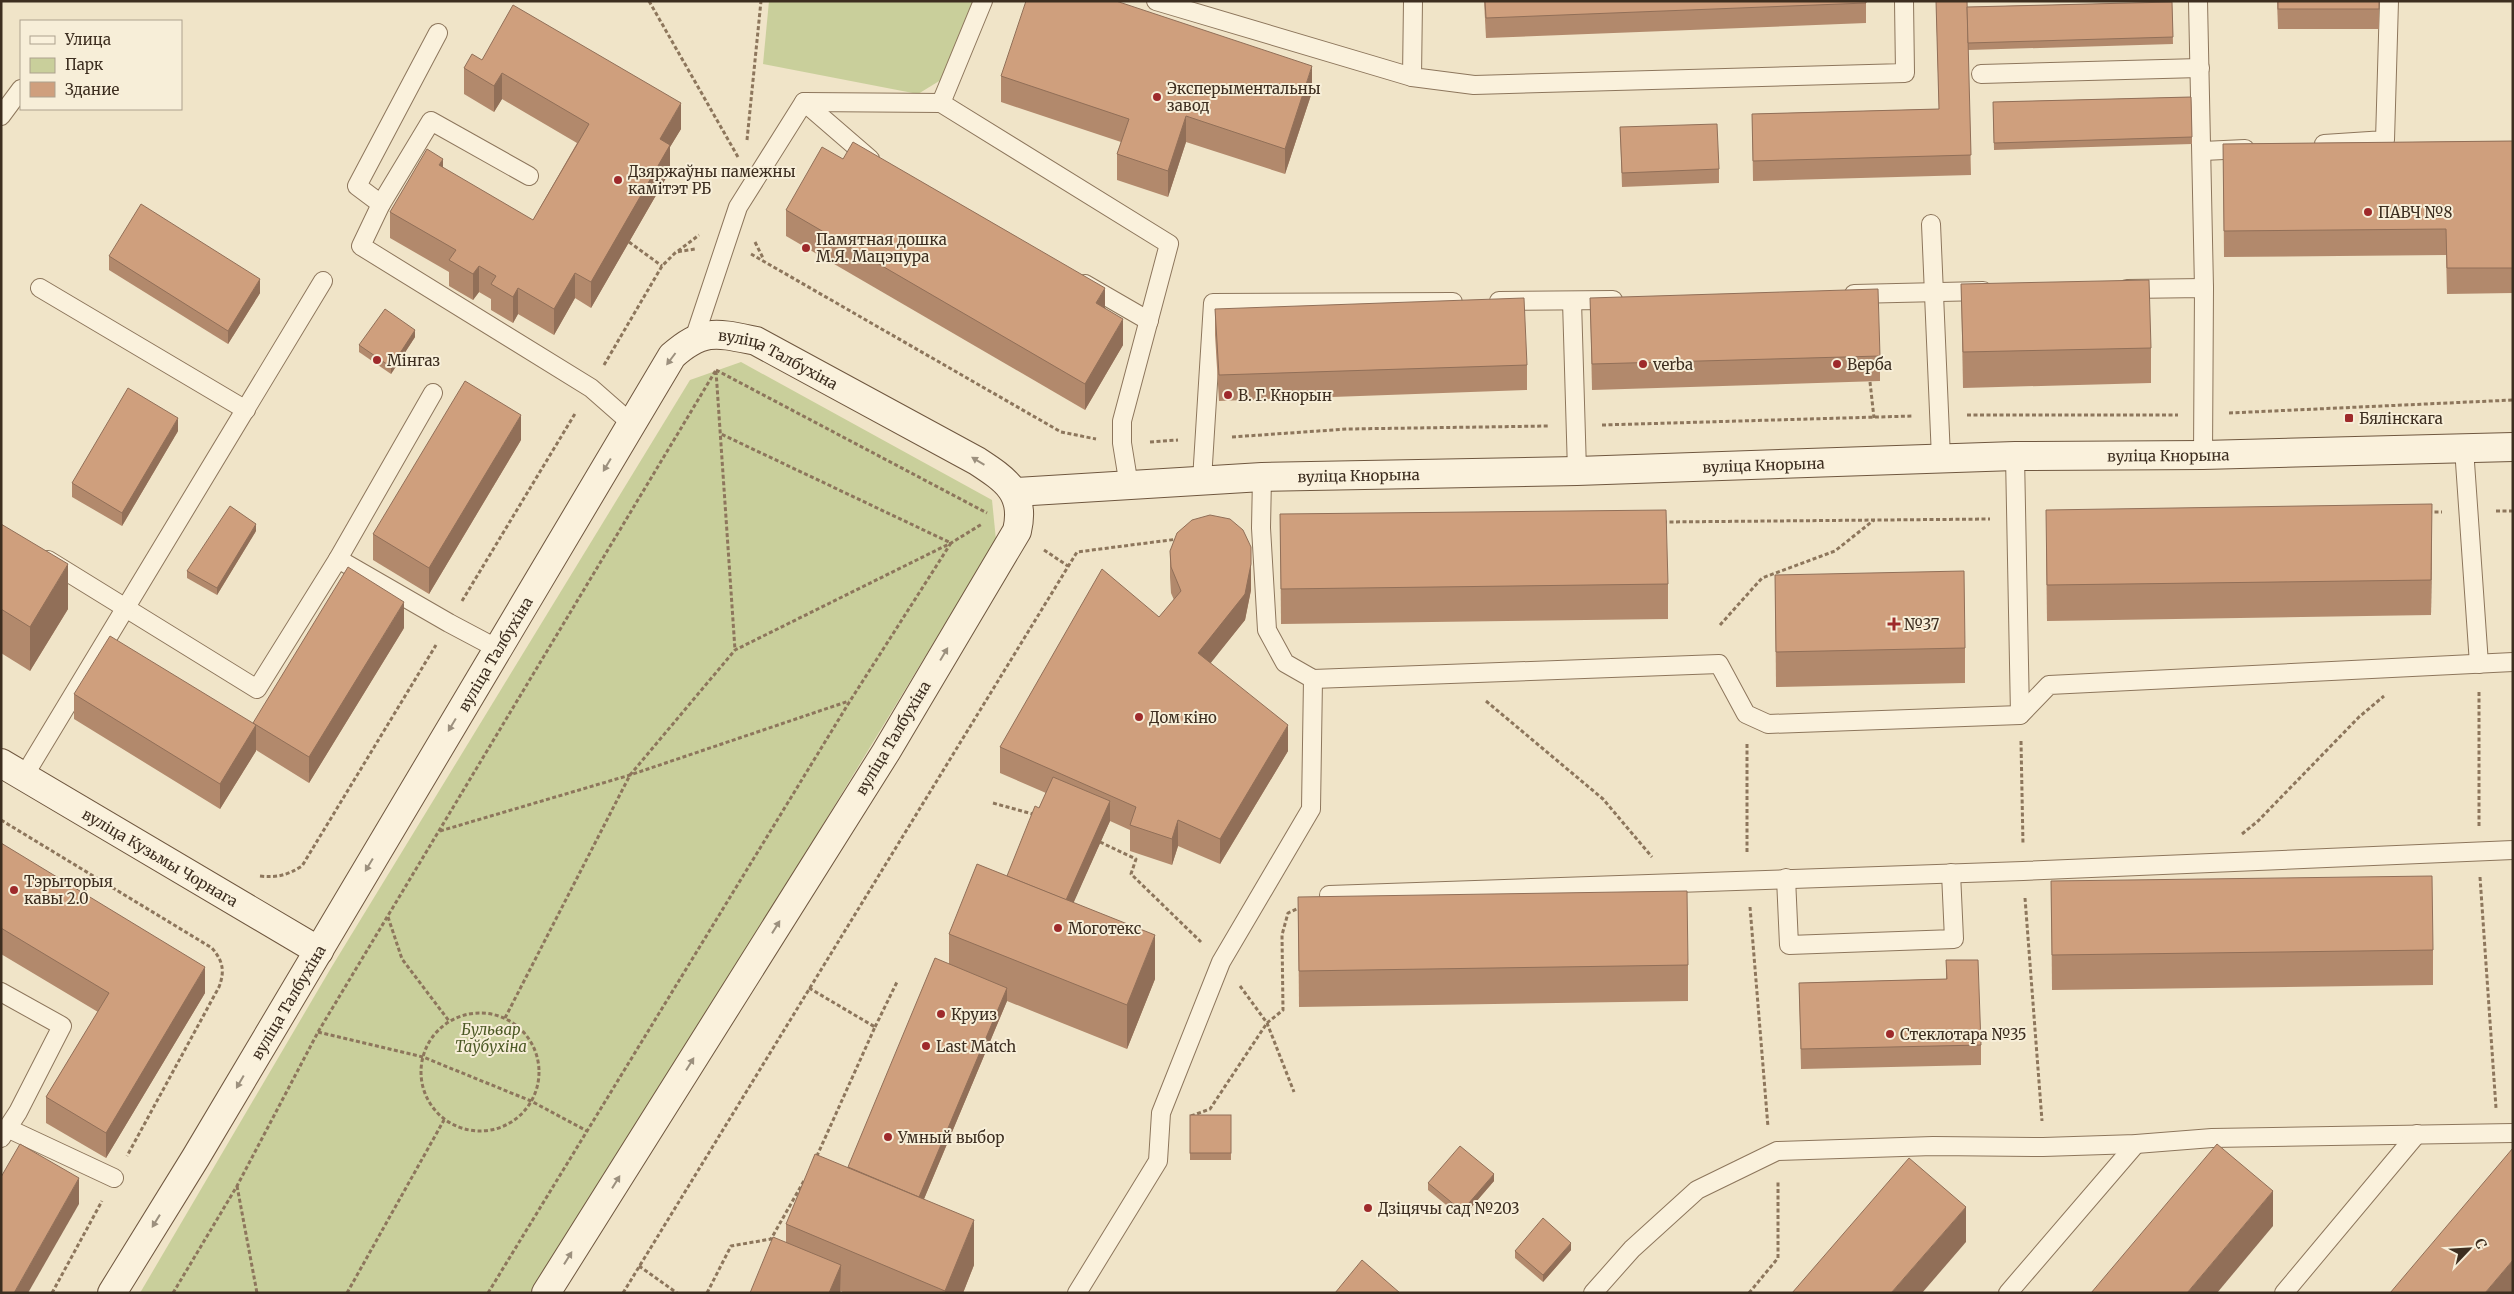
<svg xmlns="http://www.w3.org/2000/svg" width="2514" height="1294" font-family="Merriweather,serif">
  <rect width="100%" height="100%" fill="#f0e4c8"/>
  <g fill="#c9cf9b">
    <polygon points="769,1 980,1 962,67 918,94 763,64"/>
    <polygon points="741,362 992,500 996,540 633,1137 530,1293 140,1293 331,968 690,380"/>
  </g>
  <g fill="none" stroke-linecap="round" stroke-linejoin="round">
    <defs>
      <g id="service">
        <polyline points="1156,1 1412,77"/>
        <polyline points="1413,1 1412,77 1474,85 1905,73 1904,1"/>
        <polyline points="2198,1 2204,288"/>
        <polyline points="438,33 357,186 381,204 361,246 591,388 632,424"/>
        <polyline points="1981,74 2200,68"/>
        <polyline points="804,102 870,159"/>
        <polyline points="941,103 1169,244 1122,421 1122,443 1129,486"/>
        <polyline points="1,116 21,89"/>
        <polyline points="2324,144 2385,140 2389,1"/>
        <polyline points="2203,151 2245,149"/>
        <polyline points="381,204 431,121 529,176"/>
        <polyline points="1931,224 1941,458"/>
        <polyline points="1085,284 1149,321"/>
        <polyline points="40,288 246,410"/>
        <polyline points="2127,289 2204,288 2203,455"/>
        <polyline points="1854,294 1983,291"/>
        <polyline points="1499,301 1613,300"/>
        <polyline points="1572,301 1577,471"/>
        <polyline points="694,339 738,207 804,102 941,103 983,1"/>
        <polyline points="2464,448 2479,664"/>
        <polyline points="2015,456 2020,715"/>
        <polyline points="1262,477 1261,528 1267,630 1285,663 1313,679 1719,664 1746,714 1768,724 2020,715 2049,685 2513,662"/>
        <polyline points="1202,480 1213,303 1453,302"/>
        <polyline points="338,559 449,623 498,649"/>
        <polyline points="48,560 257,689 338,559 433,393"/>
        <polyline points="24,776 323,281"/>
        <polyline points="1786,878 1789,945 1954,939 1951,873"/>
        <polyline points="1329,895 2023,871 2513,850"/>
        <polyline points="1,992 62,1026 18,1112 1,1138"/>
        <polyline points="7,1128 114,1178"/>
        <polyline points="1077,1293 1158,1161 1161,1113 1221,962 1311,809 1313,679"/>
        <polyline points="1593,1293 1632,1249 1697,1190 1777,1151 1933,1146 2043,1147 2136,1144 2212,1138 2513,1133"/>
        <polyline points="2008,1293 2136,1144"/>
        <polyline points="2284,1293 2417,1134"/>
      </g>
      <g id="secondary">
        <path id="s1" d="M1015 492 1262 477 1577 471 2015 456 2203 455 2513 447"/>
        <path id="s2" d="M1 763 319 951"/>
        <path id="s3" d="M112 1293 196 1157 672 356C703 328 717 333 756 341L977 461C1006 480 1026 493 1017 531L886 752 546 1293"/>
      </g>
    </defs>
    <use href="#service" stroke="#8d765c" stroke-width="20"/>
    <use href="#secondary" stroke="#6f573f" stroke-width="30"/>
    <g stroke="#8d765c" stroke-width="3" stroke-dasharray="4 2.5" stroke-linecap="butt">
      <polyline points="649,1 738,157"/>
      <polyline points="747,140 761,1"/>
      <polyline points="629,242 662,266"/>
      <polyline points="755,242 763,258"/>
      <polyline points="678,251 699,235"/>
      <polyline points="751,254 1061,432 1096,439"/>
      <polyline points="604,365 662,266 676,252 695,249"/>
      <polyline points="716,370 987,513"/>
      <polyline points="716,371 735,650"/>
      <polyline points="1870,382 1874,418"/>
      <polyline points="2229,413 2513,400"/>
      <polyline points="1967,415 2178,415"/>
      <polyline points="1602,425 1913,416"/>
      <polyline points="1232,437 1347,429 1548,426"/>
      <polyline points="1150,442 1178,440"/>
      <polyline points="2496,511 2513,511"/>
      <polyline points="2428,512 2442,512"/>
      <polyline points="1663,522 1990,519"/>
      <polyline points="1044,550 1068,566"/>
      <polyline points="462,601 576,412"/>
      <polyline points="1720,625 1762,578 1835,551 1874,520"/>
      <polyline points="1486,701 1603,799 1652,857"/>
      <polyline points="2021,741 2023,845"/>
      <polyline points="1747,744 1747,853"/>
      <polyline points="993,803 1036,815"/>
      <path d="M1 820 212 948C223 961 225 971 219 987L127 1156"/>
      <polyline points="2479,826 2479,690"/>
      <polyline points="440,831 630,775 849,701"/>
      <polyline points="2242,834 2258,821 2359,717 2384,696"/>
      <polyline points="1100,842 1136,859 1131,874 1201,942"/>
      <path d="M260 876C277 878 288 875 302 866L436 645"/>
      <polyline points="2480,877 2496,1108"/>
      <polyline points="2025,898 2042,1121"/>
      <polyline points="1750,907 1768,1127"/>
      <polyline points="388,917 402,959 449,1021"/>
      <polyline points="1240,986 1267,1023 1294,1092"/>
      <polyline points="809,988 875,1027 816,1158"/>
      <circle cx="480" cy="1072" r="59"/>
      <polyline points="505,1018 630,775 735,650 951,543 982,524"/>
      <polyline points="875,1027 897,982"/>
      <polyline points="318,1032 423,1057 531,1101 587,1131"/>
      <polyline points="1191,1116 1210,1109 1267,1023 1283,1010 1282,935 1288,913 1301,907"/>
      <polyline points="237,1186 257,1293"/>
      <polyline points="639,1266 677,1293"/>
      <polyline points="52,1293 102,1201"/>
      <polyline points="173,1293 237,1186 318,1032 716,370"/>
      <polyline points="347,1293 444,1120"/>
      <polyline points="488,1293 850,701 951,543 721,434"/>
      <polyline points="623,1293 1077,552 1178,539"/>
      <polyline points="707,1293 731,1246 771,1239 805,1179"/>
      <polyline points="1749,1293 1778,1258 1778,1181"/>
    </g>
    <use href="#service" stroke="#faf1dc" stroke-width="18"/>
    <use href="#secondary" stroke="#faf1dc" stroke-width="28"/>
  </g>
  <g fill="#b2896c">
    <polygon points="1484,1 1866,1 1866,23 1486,38"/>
    <polygon points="1936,1 1967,1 1967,7 2172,2 2173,44 1968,50 1971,175 1753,181 1752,114 1939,109"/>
    <polygon points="2277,1 2379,1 2379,29 2278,29"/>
    <polygon points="482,60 681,129 670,147 670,171 591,308 575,298 554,335 518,314 513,323 491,310 491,299 479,292 473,300 449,286 449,272 390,238 390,212 533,220 577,143 502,99 494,112 464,94 464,68"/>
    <polygon points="1001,76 1312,92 1285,174 1186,142 1168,197 1117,180 1117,154 1121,142 1001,102"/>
    <polygon points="2191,97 2192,144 1994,150 1993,102"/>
    <polygon points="1620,127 1719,169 1719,183 1622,187"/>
    <polygon points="2513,141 2513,293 2447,294 2446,255 2224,257 2223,144"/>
    <polygon points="786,210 1105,308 1123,345 1085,410 786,236"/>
    <polygon points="109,256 260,293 228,344 109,270"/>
    <polygon points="1961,284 2151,348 2151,383 1963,388"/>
    <polygon points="1590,298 1880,356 1880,381 1592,390"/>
    <polygon points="1215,309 1527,365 1527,390 1219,401 1215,335"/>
    <polygon points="415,337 391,374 359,352 359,345"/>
    <polygon points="178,431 122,526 72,497 72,483"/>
    <polygon points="521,440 429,594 373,560 373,534"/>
    <polygon points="1280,514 1668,584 1668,619 1281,624"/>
    <polygon points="1,524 68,609 30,671 1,653"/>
    <polygon points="256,531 217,595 187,578 187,571"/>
    <polygon points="2432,539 2431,615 2047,621 2046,545"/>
    <polygon points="1170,551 1251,590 1245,620 1210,663 1288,751 1220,864 1178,846 1172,865 1130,851 1130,830 1110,821 1073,903 1155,979 1127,1049 1007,1001 924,1199 974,1265 963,1293 844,1293 841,1291 840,1293 750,1293 786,1243 786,1224 848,1167 949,964 949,934 1007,876 1039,808 1046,793 1000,773 1000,747 1159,617 1174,600 1171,593 1170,577"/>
    <polygon points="1775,575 1965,648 1965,683 1776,687"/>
    <polygon points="404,628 309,783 256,750 256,751 220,809 74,719 74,694 253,724 253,723"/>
    <polygon points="1,843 205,993 106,1158 46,1123 46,1097 98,1012 1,954"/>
    <polygon points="2051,881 2433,950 2433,985 2052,990"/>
    <polygon points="1298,897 1688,965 1688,1001 1299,1007"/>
    <polygon points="1946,960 1981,1045 1981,1065 1801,1069 1799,983 1946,979"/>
    <rect x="1190" y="1115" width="41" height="45"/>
    <polygon points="1494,1181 1462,1218 1428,1190 1428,1183"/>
    <polygon points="1571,1250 1543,1282 1515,1258 1515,1251"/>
  </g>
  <g fill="#916f58">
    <polygon points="1312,66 1312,92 1285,174 1285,149"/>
    <polygon points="502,73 502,99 494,112 494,86"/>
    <polygon points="681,103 681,129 670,147 670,171 591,308 591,282 660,139"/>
    <polygon points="1186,116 1186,142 1168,197 1168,171"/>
    <polygon points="443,159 443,184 439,165"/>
    <polygon points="479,266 479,292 473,300 473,274"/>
    <polygon points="575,273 575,298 554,335 554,309"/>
    <polygon points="260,279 260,293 228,344 228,331"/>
    <polygon points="518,288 518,314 513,323 513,297"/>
    <polygon points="1105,288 1105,314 1096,303"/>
    <polygon points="1123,319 1123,345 1085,410 1085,384"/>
    <polygon points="415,330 415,337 391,374 391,367"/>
    <polygon points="521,415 521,440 429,594 429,568"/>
    <polygon points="178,418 178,431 122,526 122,513"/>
    <polygon points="2432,504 2432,539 2431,615 2431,580"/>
    <polygon points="256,524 256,531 217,595 217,588"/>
    <polygon points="68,564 68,609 30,671 30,627"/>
    <polygon points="1251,564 1251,590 1245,620 1198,679 1198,653"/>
    <polygon points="404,602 404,628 309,783 309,757"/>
    <polygon points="256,725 256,751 220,809 220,784"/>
    <polygon points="1288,725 1288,751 1220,864 1220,839"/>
    <polygon points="1110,801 1110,821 1057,940 1057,920"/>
    <polygon points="1178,820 1178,846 1172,865 1172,839"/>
    <polygon points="1155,935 1155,979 1127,1049 1127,1005"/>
    <polygon points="205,967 205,993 106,1158 106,1133"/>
    <polygon points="1007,988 1007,1001 908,1237 908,1223"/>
    <polygon points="1494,1174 1494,1181 1462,1218 1462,1211"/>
    <polygon points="79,1178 79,1204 28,1293 14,1293"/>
    <polygon points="2273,1191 2273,1226 2217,1293 2187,1293"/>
    <polygon points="1966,1207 1966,1242 1922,1293 1891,1293"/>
    <polygon points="974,1220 974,1265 963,1293 945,1293 945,1291"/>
    <polygon points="1571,1243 1571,1250 1543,1282 1543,1275"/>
    <polygon points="2513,1260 2513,1293 2485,1293"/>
    <polygon points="841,1265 840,1293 829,1293"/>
  </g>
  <g fill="#cf9f7d" stroke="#916f58">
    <polygon points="1026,1 1116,1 1312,66 1285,149 1186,116 1168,171 1117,154 1129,119 1001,76"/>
    <polygon points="1485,1 1866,1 1866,3 1486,18"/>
    <polygon points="1936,1 1967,1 1971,155 1753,161 1752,114 1939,109"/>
    <rect x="2278" y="1" width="101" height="8"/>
    <polygon points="2172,2 2173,37 1968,43 1967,7"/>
    <polygon points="513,5 681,103 660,139 670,145 591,282 575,273 554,309 518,288 513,297 491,284 496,276 479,266 473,274 449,260 456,250 390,212 427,149 443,159 439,165 533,220 589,124 502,73 494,86 464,68 472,54 482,60"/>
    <polygon points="2191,97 2192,137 1994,143 1993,102"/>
    <polygon points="1717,124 1719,169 1622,173 1620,127"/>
    <polygon points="2513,141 2513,268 2447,268 2446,229 2224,231 2223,144"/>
    <polygon points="853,142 1105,288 1096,303 1123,319 1085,384 786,210 822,147 843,159"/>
    <polygon points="141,204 260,279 228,331 109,256"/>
    <polygon points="2149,280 2151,348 1963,352 1961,284"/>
    <polygon points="1878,289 1880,356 1592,364 1590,298"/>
    <polygon points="1524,298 1527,365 1219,375 1215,309"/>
    <polygon points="385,309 415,330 391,367 359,345"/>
    <polygon points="465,381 521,415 429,568 373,534"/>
    <polygon points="128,388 178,418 122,513 72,483"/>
    <polygon points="2432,504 2431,580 2047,585 2046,510"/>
    <polygon points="230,506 256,524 217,588 187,571"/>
    <polygon points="1666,510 1668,584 1281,589 1280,514"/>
    <polygon points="1210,515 1230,519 1243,530 1251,547 1251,564 1245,594 1198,653 1288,725 1220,839 1178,820 1172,839 1130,825 1136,807 1000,747 1102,569 1159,617 1181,591 1171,567 1170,551 1177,533 1192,520"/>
    <polygon points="1,524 68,564 30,627 1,609"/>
    <polygon points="348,567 404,602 309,757 253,723"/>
    <polygon points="1964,571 1965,648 1776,652 1775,575"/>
    <polygon points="110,636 256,725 220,784 74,694"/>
    <polygon points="1053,777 1110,801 1066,900 1007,876 1035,806 1039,808"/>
    <polygon points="1,843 205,967 106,1133 46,1097 109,993 1,928"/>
    <polygon points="977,864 1155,935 1127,1005 949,934"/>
    <polygon points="2432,876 2433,950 2052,955 2051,881"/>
    <polygon points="1687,891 1688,965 1299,971 1298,897"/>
    <polygon points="935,958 1007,988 919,1197 848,1167"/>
    <polygon points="1946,960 1978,960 1981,1045 1801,1049 1799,983 1947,979"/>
    <rect x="1190" y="1115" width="41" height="38"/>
    <polygon points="20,1144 79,1178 14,1293 1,1293 1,1177"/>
    <polygon points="2217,1144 2273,1191 2187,1293 2091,1293"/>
    <polygon points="1460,1146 1494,1174 1462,1211 1428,1183"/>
    <polygon points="2513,1148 2513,1260 2485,1293 2390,1293"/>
    <polygon points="815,1154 974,1220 945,1291 786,1224"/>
    <polygon points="1909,1158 1966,1207 1891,1293 1792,1293"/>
    <polygon points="1543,1218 1571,1243 1543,1275 1515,1251"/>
    <polygon points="773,1237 841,1265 829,1293 750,1293"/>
    <polygon points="1362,1260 1400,1293 1335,1293"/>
  </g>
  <defs><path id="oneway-solid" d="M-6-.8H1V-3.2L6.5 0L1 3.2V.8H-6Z" transform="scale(1.25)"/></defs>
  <g fill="#9c907e">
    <use href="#oneway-solid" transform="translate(671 359) rotate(127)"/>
    <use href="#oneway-solid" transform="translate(978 461) rotate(-149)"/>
    <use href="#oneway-solid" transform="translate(607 465) rotate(121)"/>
    <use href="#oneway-solid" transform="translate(944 654) rotate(-59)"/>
    <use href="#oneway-solid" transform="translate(452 725) rotate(121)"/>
    <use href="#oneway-solid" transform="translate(369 865) rotate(121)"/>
    <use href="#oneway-solid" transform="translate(776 927) rotate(-58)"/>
    <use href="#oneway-solid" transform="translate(690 1064) rotate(-58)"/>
    <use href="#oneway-solid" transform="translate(240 1082) rotate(120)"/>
    <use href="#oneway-solid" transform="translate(616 1182) rotate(-58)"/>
    <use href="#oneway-solid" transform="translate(156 1221) rotate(122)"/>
    <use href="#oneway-solid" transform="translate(568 1258) rotate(-58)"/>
  </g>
  <g fill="#9e2a2b" stroke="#f7eed8" stroke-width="2">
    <circle cx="1157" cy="97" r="5"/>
    <circle cx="618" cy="180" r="5"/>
    <circle cx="2368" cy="212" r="5"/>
    <circle cx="806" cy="248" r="5"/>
    <circle cx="377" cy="360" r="5"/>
    <circle cx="1643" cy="364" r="5"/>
    <circle cx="1837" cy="364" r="5"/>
    <circle cx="1228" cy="395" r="5"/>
    <rect x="2344" y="413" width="10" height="10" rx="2.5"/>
    <path d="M1891.5 616.5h5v5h5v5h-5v5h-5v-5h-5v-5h5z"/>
    <circle cx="1139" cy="717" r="5"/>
    <circle cx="14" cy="890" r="5"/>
    <circle cx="1058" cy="928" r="5"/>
    <circle cx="941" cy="1014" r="5"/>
    <circle cx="1890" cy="1034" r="5"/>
    <circle cx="926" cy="1046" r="5"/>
    <circle cx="888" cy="1137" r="5"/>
    <circle cx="1368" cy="1208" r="5"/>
  </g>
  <g text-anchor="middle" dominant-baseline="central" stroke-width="4" stroke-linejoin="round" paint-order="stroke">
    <g font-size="15" fill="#3d2e20" stroke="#f7eed8" text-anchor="start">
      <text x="1167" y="88">Эксперыментальны<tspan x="1167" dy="17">завод</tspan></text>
      <text x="628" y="171">Дзяржаўны памежны<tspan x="628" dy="17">камітэт РБ</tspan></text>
      <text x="2378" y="212">ПАВЧ №8</text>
      <text x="816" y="239">Памятная дошка<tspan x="816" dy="17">М.Я. Мацэпура</tspan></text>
      <text x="387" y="360">Мінгаз</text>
      <text x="1653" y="364">verba</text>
      <text x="1847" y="364">Верба</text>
      <text x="1238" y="395">В. Г. Кнорын</text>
      <text x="2359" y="418">Бялінскага</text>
      <text x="1904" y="624">№37</text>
      <text x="1149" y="717">Дом кіно</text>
      <text x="24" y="881">Тэрыторыя<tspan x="24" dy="17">кавы 2.0</tspan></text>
      <text x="1068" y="928">Моготекс</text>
      <text x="951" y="1014">Круиз</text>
      <text x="1900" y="1034">Стеклотара №35</text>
      <text x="936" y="1046">Last Match</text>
      <text x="898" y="1137">Умный выбор</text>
      <text x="1378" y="1208">Дзіцячы сад №203</text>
    </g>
    <g font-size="15" fill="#3d2e20" stroke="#f7eed8">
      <text stroke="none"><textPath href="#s3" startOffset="1209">вуліца Талбухіна</textPath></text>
      <text stroke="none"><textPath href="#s1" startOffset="1154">вуліца Кнорына</textPath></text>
      <text stroke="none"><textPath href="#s1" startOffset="749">вуліца Кнорына</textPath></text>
      <text stroke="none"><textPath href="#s1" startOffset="344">вуліца Кнорына</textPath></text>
      <text stroke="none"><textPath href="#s3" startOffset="745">вуліца Талбухіна</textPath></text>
      <text transform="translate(893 738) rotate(-59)">вуліца Талбухіна</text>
      <text stroke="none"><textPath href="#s2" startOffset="185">вуліца Кузьмы Чорнага</textPath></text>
      <text stroke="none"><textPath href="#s3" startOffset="340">вуліца Талбухіна</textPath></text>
    </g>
    <g font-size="15" font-style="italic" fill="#4d5a26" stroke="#f7eed8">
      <text x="491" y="1029">Бульвар<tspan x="491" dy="17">Таўбухіна</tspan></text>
    </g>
  </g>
  <rect width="2514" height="1294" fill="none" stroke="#3d2e20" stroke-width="5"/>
  <rect x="20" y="20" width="162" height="90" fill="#f7eed8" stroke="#ada18e"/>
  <rect x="30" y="36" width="25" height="8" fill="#faf1dc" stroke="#ada18e"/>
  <text x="65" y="45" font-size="15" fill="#3d2e20">Улица</text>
  <rect x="30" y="58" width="25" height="15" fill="#c9cf9b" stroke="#ada18e"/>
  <text x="65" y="70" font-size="15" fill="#3d2e20">Парк</text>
  <rect x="30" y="82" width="25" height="15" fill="#cf9f7d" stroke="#ada18e"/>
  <text x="65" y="95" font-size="15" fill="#3d2e20">Здание</text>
  <g transform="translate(2469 1249) rotate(65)" stroke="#f7eed8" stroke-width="4" paint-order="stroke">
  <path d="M0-4L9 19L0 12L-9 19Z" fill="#3d2e20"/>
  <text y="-8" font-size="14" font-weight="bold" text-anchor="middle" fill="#3d2e20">С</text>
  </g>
</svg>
